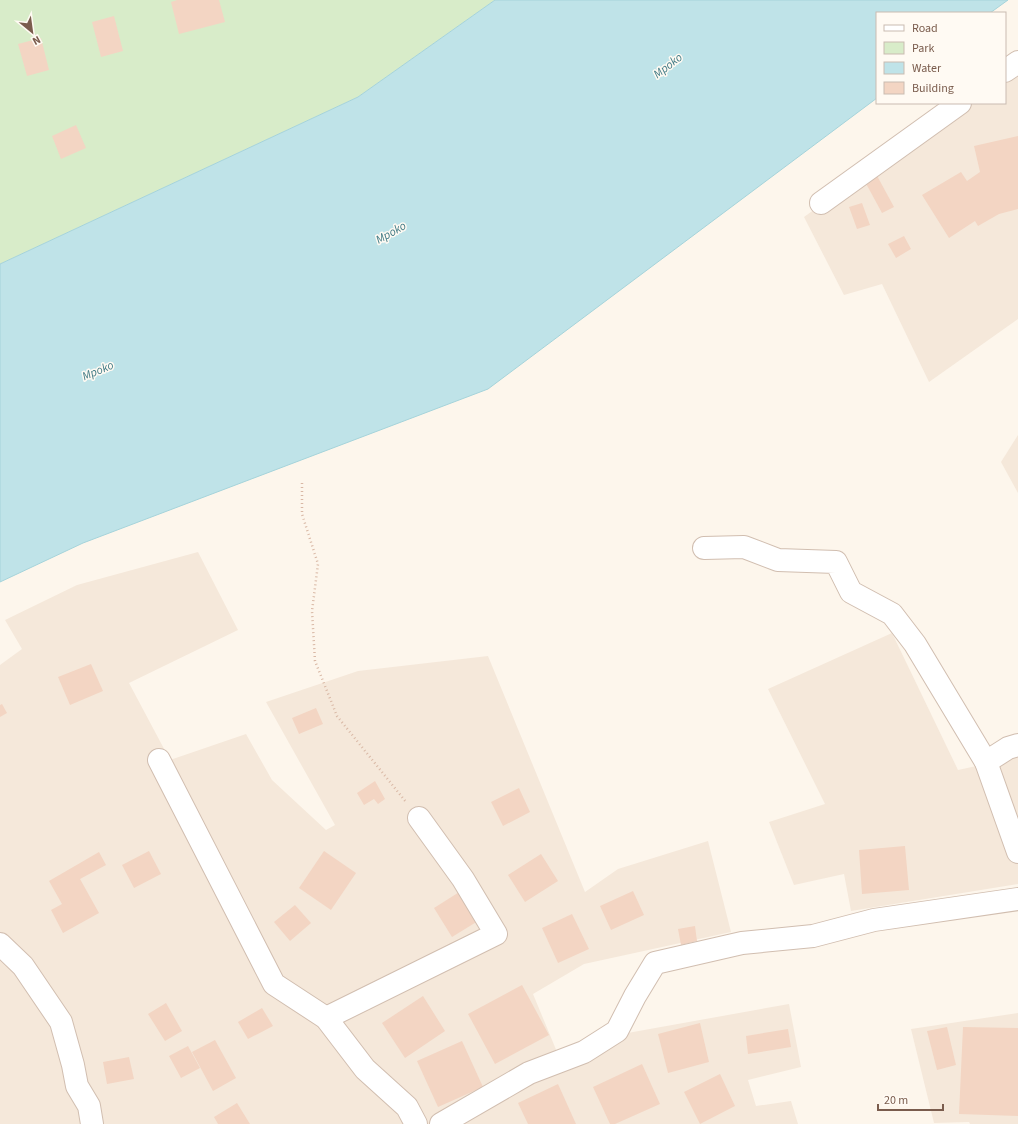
<svg xmlns="http://www.w3.org/2000/svg" width="1018" height="1124" font-family="'Source Sans 3',sans-serif">
  <rect width="100%" height="100%" fill="#fdf6ec"/>
  <g fill="#f5e8da">
    <polygon points="1018,63 1018,319 929,382 882,284 844,295 804,217 963,103 1005,103 1005,73"/>
    <polygon points="1018,435 1018,493 1001,462"/>
    <polygon points="198,552 238,630 129,683 170,760 246,734 272,780 326,830 335,825 266,702 358,671 488,656 585,892 618,869 708,841 731,932 584,964 533,994 562,1064 622,1034 789,1004 801,1067 748,1080 756,1106 791,1101 798,1124 0,1124 0,665 22,649 5,620 77,585"/>
    <polygon points="892,633 958,770 1018,757 1018,884 851,911 844,874 794,885 769,822 825,804 768,689"/>
    <polygon points="1018,1013 1018,1124 970,1124 969,1122 934,1123 911,1029"/>
  </g>
  <polygon fill="#d8ecc9" points="0,0 495,0 358,97 0,264"/>
  <polygon fill="#bfe3e8" stroke="#a5d3da" points="495,0 1008,0 990,13 877,13 877,98 488,389 83,543 0,582 0,264 358,97"/>
  <g fill="#f3d5c3">
    <polygon points="177,0 219,0 225,22 179,34 171,2"/>
    <polygon points="114,16 123,51 101,57 92,22"/>
    <polygon points="41,38 49,70 27,76 18,44"/>
    <polygon points="76,125 86,148 61,159 52,136"/>
    <polygon points="1018,136 1018,209 999,214 978,226 975,221 949,238 922,195 961,172 967,181 980,172 974,146"/>
    <polygon points="875,172 894,207 882,213 863,178"/>
    <polygon points="862,203 870,225 857,229 849,207"/>
    <polygon points="904,236 911,249 896,258 888,244"/>
    <polygon points="91,664 103,691 70,705 58,677"/>
    <polygon points="2,704 7,713 0,717 0,705"/>
    <polygon points="316,708 323,724 299,734 292,718"/>
    <polygon points="375,781 385,799 378,804 374,799 364,805 357,793"/>
    <polygon points="519,788 530,812 503,826 491,802"/>
    <polygon points="905,846 909,890 862,894 859,850"/>
    <polygon points="149,851 161,874 134,888 122,865"/>
    <polygon points="324,851 356,873 331,910 299,888"/>
    <polygon points="99,852 106,865 80,879 99,913 63,933 51,910 62,904 49,881"/>
    <polygon points="541,854 558,881 525,902 508,875"/>
    <polygon points="472,884 491,913 452,937 434,908"/>
    <polygon points="633,891 644,915 611,930 600,906"/>
    <polygon points="295,905 311,923 290,941 274,922"/>
    <polygon points="572,914 589,949 558,963 542,928"/>
    <polygon points="695,926 697,941 681,945 678,929"/>
    <polygon points="522,985 549,1035 495,1064 468,1014"/>
    <polygon points="423,996 445,1031 405,1058 382,1023"/>
    <polygon points="166,1003 182,1031 165,1041 148,1014"/>
    <polygon points="262,1008 273,1026 248,1039 238,1022"/>
    <polygon points="700,1023 709,1062 668,1073 658,1034"/>
    <polygon points="947,1027 956,1065 937,1070 927,1031"/>
    <polygon points="963,1027 1018,1028 1018,1116 959,1114"/>
    <polygon points="788,1029 791,1047 748,1054 746,1036"/>
    <polygon points="215,1040 236,1078 213,1091 192,1052"/>
    <polygon points="462,1041 483,1087 438,1107 417,1061"/>
    <polygon points="188,1046 200,1068 181,1078 169,1056"/>
    <polygon points="129,1057 134,1079 107,1084 103,1062"/>
    <polygon points="642,1064 660,1104 615,1124 610,1124 593,1087"/>
    <polygon points="720,1074 735,1106 700,1124 684,1092"/>
    <polygon points="558,1084 576,1124 528,1124 518,1103"/>
    <polygon points="237,1103 250,1124 218,1124 214,1117"/>
  </g>
  <g fill="none" stroke-linecap="round" stroke-linejoin="round">
    <defs>
      <g id="minor">
        <polyline points="1005,71 1018,62"/>
        <polyline points="821,203 960,103"/>
        <polyline points="704,548 744,547 778,560 836,562 851,592 892,614 915,644 986,762 1018,852"/>
        <polyline points="159,760 274,984 326,1018 365,1069 407,1107 416,1124"/>
        <polyline points="986,762 1008,748 1018,745"/>
        <polyline points="0,944 23,966 61,1022 73,1065 77,1086 89,1106 92,1124"/>
        <polyline points="326,1018 496,934 463,879 419,818"/>
        <polyline points="441,1124 529,1073 584,1052 617,1031 635,996 655,963 742,943 813,936 874,920 1018,899"/>
      </g>
    </defs>
    <use href="#minor" stroke="#d1beb0" stroke-width="24"/>
    <polyline stroke="#d9b8a5" stroke-width="2.5" stroke-dasharray="1 3" stroke-linecap="butt" points="302,483 302,514 318,564 312,611 315,661 337,716 406,802"/>
    <use href="#minor" stroke="#fff" stroke-width="22"/>
  </g>
  <g text-anchor="middle" dominant-baseline="central" stroke-width="3" stroke-linejoin="round" paint-order="stroke">
    <g font-size="12" font-style="italic" fill="#437c86" stroke="#fffaf3">
      <text transform="translate(668 66) rotate(-38)">Mpoko</text>
      <text transform="translate(391 233) rotate(-29)">Mpoko</text>
      <text transform="translate(98 371) rotate(-23)">Mpoko</text>
    </g>
  </g>
  <rect x="876" y="12" width="130" height="92" fill="#fffaf3" stroke="#cabbb1"/>
  <rect x="884" y="25" width="20" height="6" fill="#ffffff" stroke="#cabbb1"/>
  <text x="912" y="32" font-size="12" fill="#7a5c4d">Road</text>
  <rect x="884" y="42" width="20" height="12" fill="#d8ecc9" stroke="#cabbb1"/>
  <text x="912" y="52" font-size="12" fill="#7a5c4d">Park</text>
  <rect x="884" y="62" width="20" height="12" fill="#bfe3e8" stroke="#cabbb1"/>
  <text x="912" y="72" font-size="12" fill="#7a5c4d">Water</text>
  <rect x="884" y="82" width="20" height="12" fill="#f3d5c3" stroke="#cabbb1"/>
  <text x="912" y="92" font-size="12" fill="#7a5c4d">Building</text>
  <g transform="translate(32 32) rotate(151)" stroke="#fffaf3" stroke-width="3" paint-order="stroke">
  <path d="M0-3L7 15L0 10L-7 15Z" fill="#7a5c4d"/>
  <text y="-6" font-size="11" font-weight="bold" text-anchor="middle" fill="#7a5c4d">N</text>
  </g>
  <path d="M878 1104v6h65v-6" fill="none" stroke="#7a5c4d" stroke-width="2"/>
  <text x="884" y="1104" font-size="12" fill="#7a5c4d" stroke="#fffaf3" stroke-width="3" paint-order="stroke">20 m</text>
</svg>
